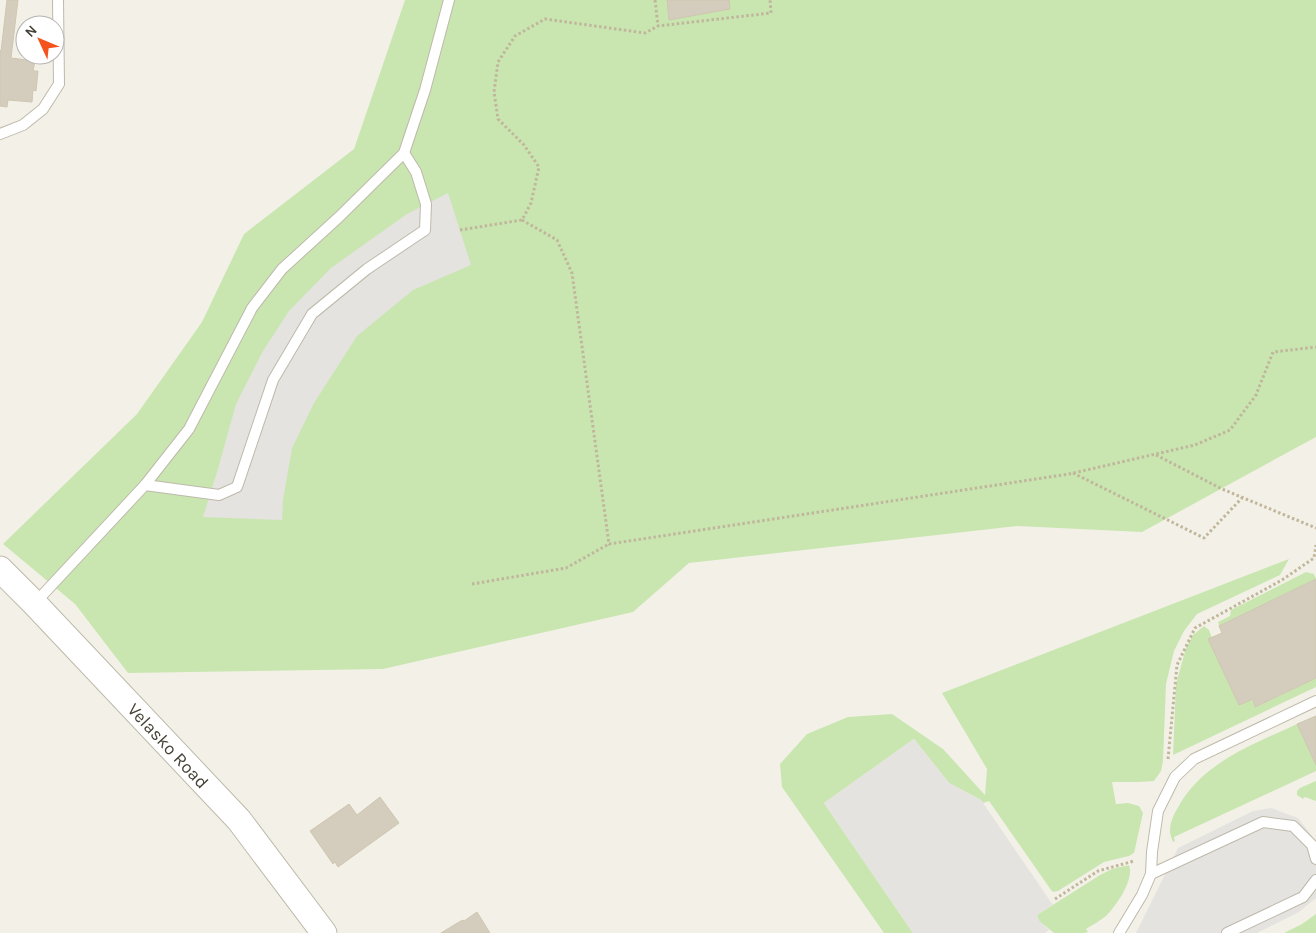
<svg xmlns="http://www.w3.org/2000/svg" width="1316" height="933" font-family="Karla,sans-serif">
  <rect width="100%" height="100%" fill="#f3f1e7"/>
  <g fill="#c9e6b1">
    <polygon points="405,0 1316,0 1316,437 1142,532 1017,526 689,563 633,612 383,669 128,673 75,604 3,544 137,414 202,322 244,234 354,149"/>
    <polygon points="1289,559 1280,575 1197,614 1184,631 1174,651 1166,684 1163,761 1161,771 1154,781 1139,782 1112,782 1116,804 1128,803 1139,806 1143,813 1134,853 1129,856 1104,862 1058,891 1053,892 1051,890 989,801 983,803 981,800 949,783 914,739 824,803 913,933 884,933 782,787 780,764 807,734 848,717 892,714 943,749 985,795 987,769 942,693"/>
    <polygon points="1306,572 1314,574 1316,579 1219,626 1218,622 1230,616 1231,610"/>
    <polygon points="1204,626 1209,630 1212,638 1208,639 1239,705 1253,699 1255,707 1316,678 1316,687 1173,755 1176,684 1186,648 1193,635"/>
    <path d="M1297 724 1316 765V771L1174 837 1175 841 1173 842C1167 830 1171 820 1177 809 1201 763 1252 745 1297 724Z"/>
    <polygon points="1316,781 1316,801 1305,797 1303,799 1297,795 1297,791 1300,788"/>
    <path d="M1129 865C1135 879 1116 906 1106 916 1100 921 1092 925 1086 929L1088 932 1084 933H1054L1039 921 1037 915 1100 875 1112 869Z"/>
    <polygon points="1316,914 1316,933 1284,933 1302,924"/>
  </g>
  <g fill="#e4e3df">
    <polygon points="448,193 471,265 413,290 357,336 314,403 292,448 283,500 282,520 203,517 218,469 236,404 263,351 289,311 331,268 407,214"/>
    <polygon points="914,739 949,783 981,800 1053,905 1037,915 1039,921 1049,930 1045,933 913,933 824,803"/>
    <polygon points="1271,808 1298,818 1316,841 1316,898 1299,912 1257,933 1136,933 1178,848 1253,811"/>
  </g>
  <g fill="#d4cdbd" stroke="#cfc6b0">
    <polygon points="7,0 18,0 11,58 35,61 33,71 38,71 36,91 33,90 32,102 8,100 7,107 0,106 0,50 1,51"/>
    <polygon points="667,0 729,0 730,9 669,20"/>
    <polygon points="1316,579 1316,678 1255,707 1253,699 1239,705 1208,639 1222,633 1219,626"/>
    <polygon points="1316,716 1316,765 1297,724"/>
    <polygon points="380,797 399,823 338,867 335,862 333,864 310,831 349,804 357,815"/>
    <polygon points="477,912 490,933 441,933 459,922 463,920 464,921"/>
  </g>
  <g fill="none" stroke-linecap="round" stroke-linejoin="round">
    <defs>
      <g id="service">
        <polyline points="0,134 23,125 43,109 59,84 58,0"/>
        <polyline points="145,485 219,495 237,487 273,380 312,314 367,269 425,230 426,204 416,172 404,153"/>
        <polyline points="35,603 145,485 189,429 252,308 282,269 339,217 404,153 425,90 449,0"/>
        <polyline points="1151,874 1152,852 1158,811 1175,777 1194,759 1316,701"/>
        <polyline points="1119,933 1142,895 1151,874 1263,822 1293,826 1312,845 1316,859"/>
        <polyline points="1227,933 1303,897 1316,880"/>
      </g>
      <polyline id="tertiary" points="0,569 34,603 239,820 324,933"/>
    </defs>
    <use href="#service" stroke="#beb9aa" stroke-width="12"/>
    <use href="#tertiary" stroke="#beb9aa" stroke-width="27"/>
    <g stroke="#c0b69b" stroke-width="3" stroke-dasharray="2.5 2.5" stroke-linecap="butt">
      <polyline points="655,0 658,26"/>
      <polyline points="522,220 557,240 572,273 609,544 1069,474 1195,445 1230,430 1256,395 1273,352 1316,347"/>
      <polyline points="460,230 522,220 531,203 539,167 524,145 498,119 494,92 498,62 515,36 545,19 645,33 658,26 771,13 770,0"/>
      <polyline points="1156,455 1222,489 1316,528"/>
      <polyline points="1073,473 1204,538 1242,498"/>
      <polyline points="472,584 566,568 609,544"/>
      <polyline points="1168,759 1177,665 1195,628 1282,580 1314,558 1316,545"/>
      <polyline points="1055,899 1098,871 1134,861"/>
    </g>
    <use href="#service" stroke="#fff" stroke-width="10"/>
    <use href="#tertiary" stroke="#fff" stroke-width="25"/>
  </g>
  <g text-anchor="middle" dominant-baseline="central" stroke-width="5" stroke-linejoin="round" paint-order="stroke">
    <g font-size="18" fill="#464136" stroke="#fff">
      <text transform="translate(168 746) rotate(47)">Velasko Road</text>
    </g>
  </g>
  <g transform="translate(40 40) rotate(314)"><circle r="24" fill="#ffffff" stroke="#b5b3af"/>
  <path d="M0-4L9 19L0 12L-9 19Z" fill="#f4531d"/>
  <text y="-8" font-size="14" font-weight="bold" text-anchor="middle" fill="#464136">N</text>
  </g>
</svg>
